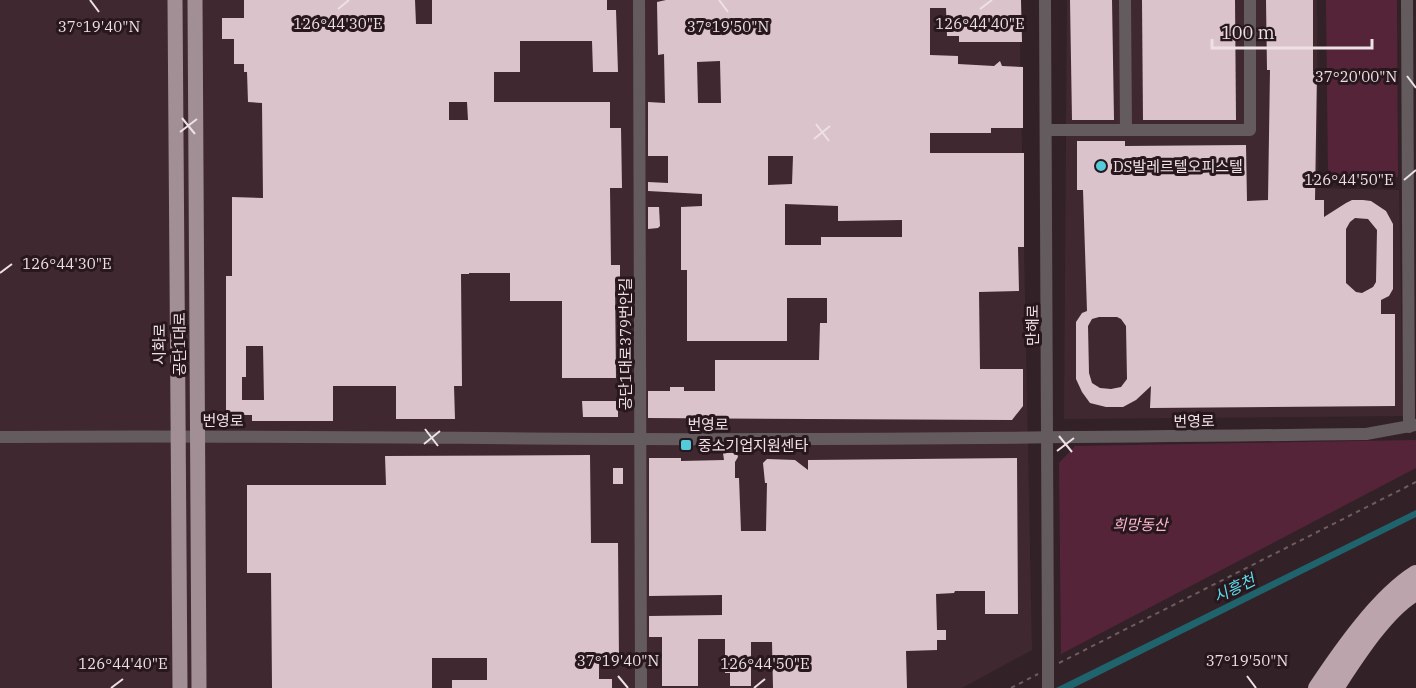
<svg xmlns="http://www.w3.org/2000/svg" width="1416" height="688" font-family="'IBM Plex Serif','Noto Sans KR',serif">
  <rect width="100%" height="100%" fill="#322127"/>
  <g fill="#402831">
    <polygon points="0,0 1019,0 1032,650 962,688 0,688"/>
    <polygon points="1067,0 1317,0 1318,188 1399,190 1403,416 1064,419"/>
  </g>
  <g fill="#552439">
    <polygon points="1326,0 1397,0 1398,177 1328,180"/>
    <polygon points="1416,440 1416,468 1061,654 1059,463 1075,446"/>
  </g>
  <polygon fill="#1f646d" points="1416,510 1416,517 1073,688 1056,688"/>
  <g fill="#dbc3cb" fill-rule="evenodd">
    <path d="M244 0H415L416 24H432V0H607V10H616L618 72H593L592 41H520V72H494V102H610V128H621L622 188H610L611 265H620V280L615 281 616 378H562V301H510V273H469V274H461L462 386H454L455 419H396V386H333V421H252V415H226V276H232V197L263 198 262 103 248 102 247 72H244V64H234V39H222V18H244ZM449 102H467L468 120H449ZM246 346H263L264 400H242V377H246Z"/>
    <path d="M666 0H1021L1022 42H959V36H947L946 8H930V55L958 56V64L994 66 1000 61 1002 66 1023 67V128H991V133H930V153H1024V247H1018L1019 291 979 292 980 369H1023V406L1012 420 648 418V391H670V387H684V391H715V360H819L820 323H827V298H787V341H687V270H681V207L702 206V194L648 191V182L668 183V156H648V102L665 103 664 54 658 55 657 2ZM720 61 721 103H698L697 62ZM768 156H793L792 184 768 185ZM785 204 838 206V221L902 220V237H821V245H785Z"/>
    <polygon points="1070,0 1112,0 1114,120 1072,120"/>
    <polygon points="1142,0 1235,0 1236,120 1143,120"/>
    <path d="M1266 0H1313V71H1317L1315 200H1324V217L1346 203 1352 200H1363L1371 201 1386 211 1393 224V289L1389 296 1381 300V314H1395V406L1150 408 1151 386 1136 400 1123 407H1106L1090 403 1082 392 1076 379V322L1082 313 1087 311 1083 190H1077V141H1125V146L1246 145 1247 201 1268 200 1270 70H1267ZM1355 218 1368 219 1377 230 1376 282 1373 287 1362 293 1356 292 1346 283V229L1350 222ZM1099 317H1117L1121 319 1126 326 1127 379 1121 387 1111 389 1100 388 1092 383 1089 373 1088 326 1092 319Z"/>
    <polygon points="648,207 659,207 660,226 658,228 648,229"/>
    <polygon points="582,401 618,401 618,417 583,417"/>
    <polygon points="723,453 737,453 738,457 735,462 735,478 739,478 741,531 766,531 767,483 765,483 763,463 767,459 795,460 808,470 808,460 1017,458 1018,614 985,614 985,591 955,591 954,593 936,594 937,630 946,630 946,640 937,640 937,650 906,651 907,688 773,688 772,642 751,642 751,686 730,686 730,673 725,673 725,639 698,639 698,686 662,686 662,637 649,637 649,616 722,615 722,595 649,596 649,458 681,458 681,461 724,460"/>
    <polygon points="590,455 591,543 618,543 619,660 599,660 599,679 612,679 612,688 452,688 452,680 487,680 487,658 432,658 432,688 272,688 271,573 247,573 247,485 386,485 385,456"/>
    <rect x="613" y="468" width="10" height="16"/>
  </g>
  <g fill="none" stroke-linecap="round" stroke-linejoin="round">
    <g stroke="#6d5d63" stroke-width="2" stroke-dasharray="4.5 4.5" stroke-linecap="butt">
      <polyline points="1059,663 1416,482"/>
      <polyline points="1011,688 1038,674"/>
    </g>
    <g stroke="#645b5e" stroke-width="12">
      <polyline points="639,0 641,688"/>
      <polyline points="1045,0 1048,651"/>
      <polyline points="1125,0 1126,130"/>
      <polyline points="1407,0 1409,427"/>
      <polyline points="1046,130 1250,130 1250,0"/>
      <path d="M0 437C213 435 426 438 638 439 881 440 1123 437 1366 434L1416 425"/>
    </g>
    <g stroke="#a28f96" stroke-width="15">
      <polyline points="175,0 180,688"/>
      <polyline points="195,0 199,688"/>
    </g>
    <g stroke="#bba4ac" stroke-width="18">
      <path d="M1317 688C1341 652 1379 597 1416 574"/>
      <path d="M1335 688C1354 659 1386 608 1416 592"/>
    </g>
    <polyline stroke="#645b5e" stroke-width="12" points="1048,688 1048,651"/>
  </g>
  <path fill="none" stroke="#ede1e5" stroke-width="2" d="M90 0 99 12M719 0 728 12M338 9 349 0M980 9 992 0M1407 76 1416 88M182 118 195 134M816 124 829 141M180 132 197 119M814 139 830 126M1404 180 1416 170M0 273 12 264M425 429 438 446M1059 436 1072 452M424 444 440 431M1057 451 1074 438M618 676 628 688M1247 676 1256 688M111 688 123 679M754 688 765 679"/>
  <g fill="#53cbdb" stroke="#28171d" stroke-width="2">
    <circle cx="1101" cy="166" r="6"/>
    <rect x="680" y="439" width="12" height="12" rx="3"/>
  </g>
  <g text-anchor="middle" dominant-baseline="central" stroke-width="6" stroke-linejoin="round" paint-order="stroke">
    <g font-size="15" fill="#ede1e5" stroke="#28171d" text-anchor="start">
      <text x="1113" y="166">DS발레르텔오피스텔</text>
      <text x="698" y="445">중소기업지원센타</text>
    </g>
    <g font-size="15" fill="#ede1e5" stroke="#28171d">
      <text transform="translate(1032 325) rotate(-90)">만해로</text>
      <text transform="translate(159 344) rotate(-90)">시화로</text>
      <text transform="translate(179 344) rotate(-90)">공단1대로</text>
      <text transform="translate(625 344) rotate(-90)">공단1대로379번안길</text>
      <text x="223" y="420">번영로</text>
      <text transform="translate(1194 421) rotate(-1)">번영로</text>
      <text x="708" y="424">번영로</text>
    </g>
    <g font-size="15" font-style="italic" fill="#feb9d2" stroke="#28171d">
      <text x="1140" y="524">희망동산</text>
    </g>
    <g font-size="16" font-style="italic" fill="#5adced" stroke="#28171d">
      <text transform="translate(1234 588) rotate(-26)">시흥천</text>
    </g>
  </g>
  <g font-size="15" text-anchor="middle" fill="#ede1e5" stroke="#28171d" stroke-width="6" stroke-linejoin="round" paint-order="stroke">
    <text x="338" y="29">126°44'30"E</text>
    <text x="980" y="29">126°44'40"E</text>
    <text x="99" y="32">37°19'40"N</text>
    <text x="728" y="32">37°19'50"N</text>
    <text x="1356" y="82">37°20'00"N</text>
    <text x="1349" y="185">126°44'50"E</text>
    <text x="67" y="269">126°44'30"E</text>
    <text x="618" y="666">37°19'40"N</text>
    <text x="1247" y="666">37°19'50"N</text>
    <text x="123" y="669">126°44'40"E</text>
    <text x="765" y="669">126°44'50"E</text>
  </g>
  <path d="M1212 39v9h160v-9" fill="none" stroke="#ede1e5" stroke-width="3"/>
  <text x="1221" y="39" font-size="18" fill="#ede1e5" stroke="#28171d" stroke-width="4.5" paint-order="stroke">100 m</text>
</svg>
